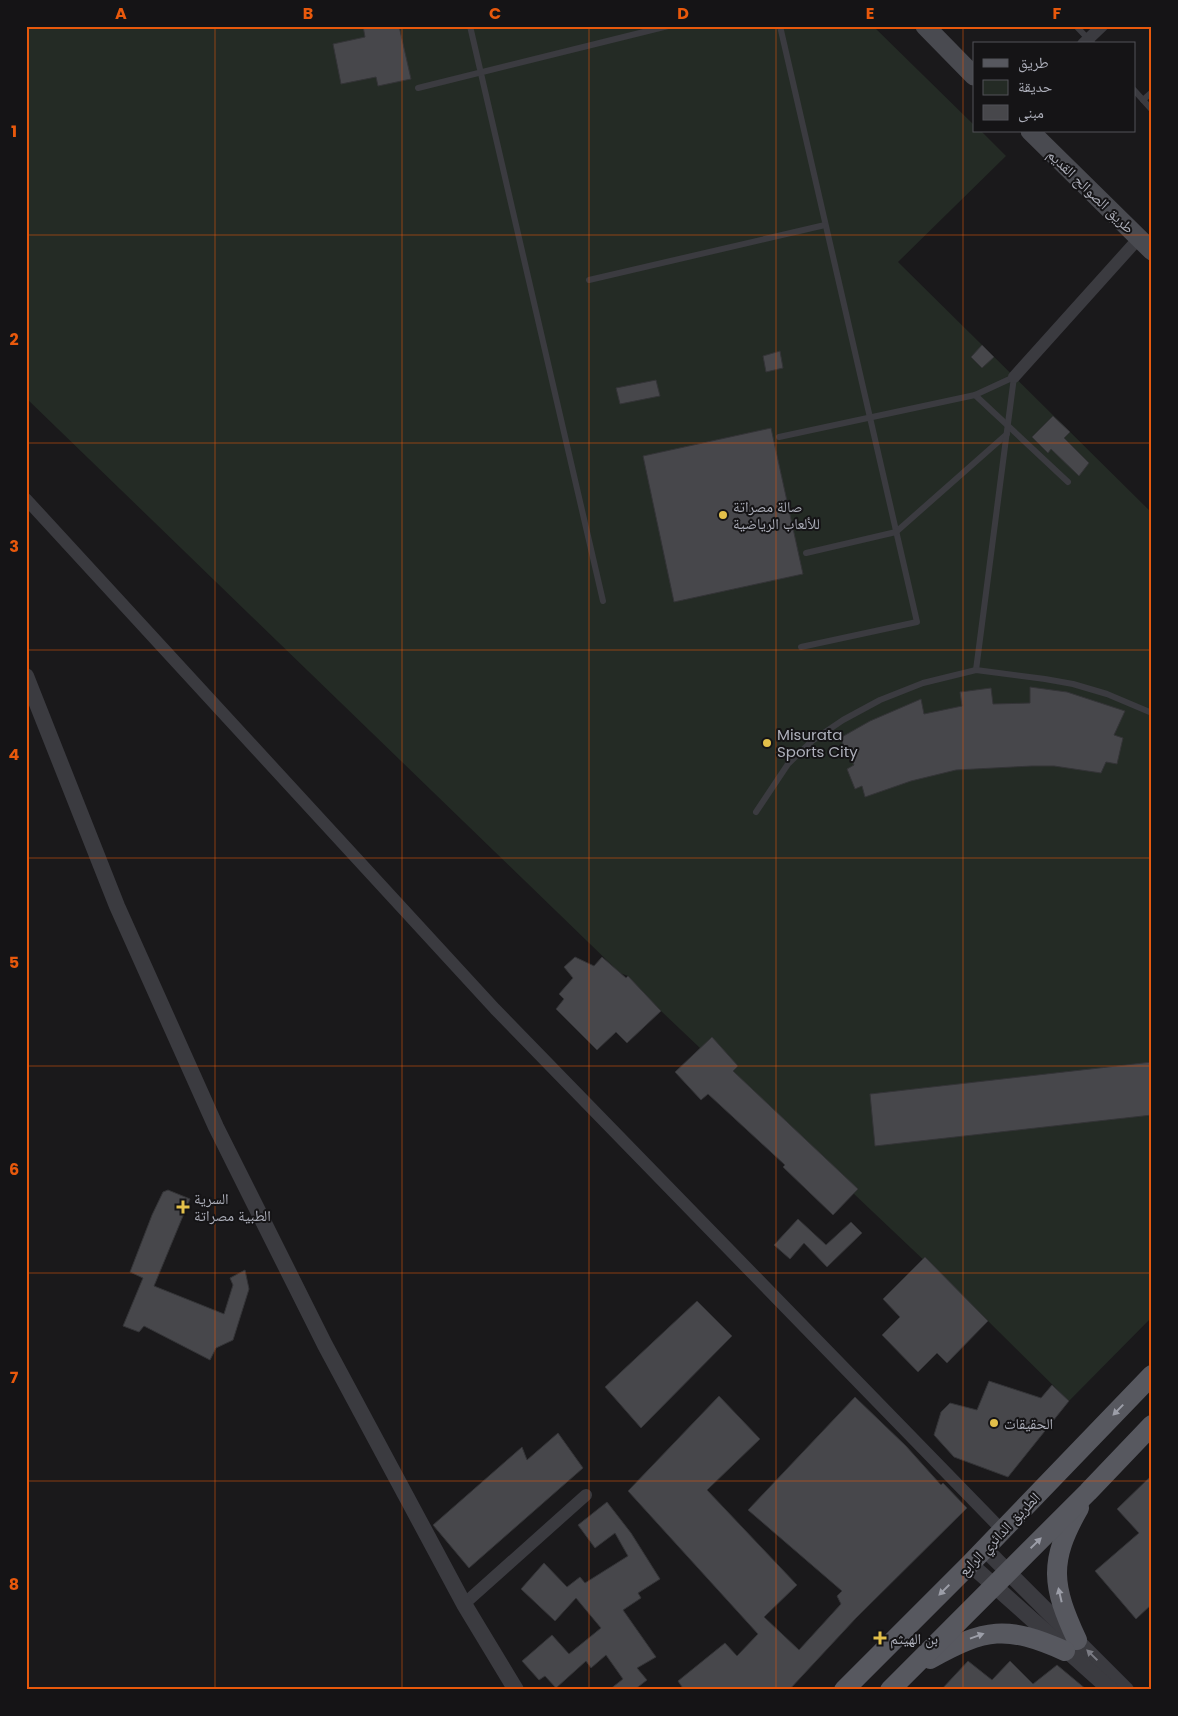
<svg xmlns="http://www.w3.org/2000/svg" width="1178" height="1716" font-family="Poppins,'Noto Naskh Arabic',sans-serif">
  <rect width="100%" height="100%" fill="#1a191b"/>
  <polygon fill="#242b25" points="26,26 873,26 974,125 974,131 981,131 1006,156 898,262 1152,513 1152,1317 1069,1401 988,1321 661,1011 628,976 620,973 26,398"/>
  <g fill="#47474b" stroke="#343437">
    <polygon points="363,26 399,26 411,79 378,86 376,77 341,84 333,44 365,37"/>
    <polygon points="982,345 994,357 982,368 971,357"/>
    <polygon points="780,351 783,368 766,372 763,356"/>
    <polygon points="656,380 660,396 620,404 616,388"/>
    <polygon points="1053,416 1070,432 1064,438 1089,463 1079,476 1051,449 1048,453 1032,437"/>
    <polygon points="771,428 803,574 674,602 643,456"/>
    <polygon points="1030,687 1067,692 1125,711 1114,735 1123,738 1117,764 1106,762 1101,773 1054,766 1032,766 956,770 911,781 865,797 862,786 855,789 847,769 854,765 840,738 870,721 921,699 924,714 962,706 960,692 991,688 993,704 1030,703"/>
    <polygon points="575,957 594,966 602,957 626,978 628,976 661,1011 627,1043 616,1032 597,1050 556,1009 564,999 559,994 573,978 564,967"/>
    <polygon points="712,1037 738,1066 733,1071 858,1189 833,1215 783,1167 785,1165 708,1094 701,1100 675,1072"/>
    <polygon points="1152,1062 1152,1115 875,1146 870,1094"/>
    <polygon points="168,1190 190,1199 154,1286 224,1314 233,1285 230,1278 245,1270 249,1289 233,1340 216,1348 210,1360 144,1326 139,1332 123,1326 143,1278 130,1272 152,1215 163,1192"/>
    <polygon points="798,1219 826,1245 851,1222 862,1233 827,1267 804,1243 790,1259 774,1245"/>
    <polygon points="925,1257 988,1321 947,1363 937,1353 918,1372 882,1335 900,1317 883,1299"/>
    <polygon points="697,1301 732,1336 641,1428 605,1387"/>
    <polygon points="989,1381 1041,1398 1052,1385 1069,1401 1008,1477 954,1457 934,1435 941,1412 950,1403 977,1410"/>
    <polygon points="719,1396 760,1439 707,1490 797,1585 764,1617 799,1650 841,1604 837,1596 842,1591 748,1510 855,1397 906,1446 941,1485 943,1483 967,1508 856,1618 789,1690 684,1690 678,1681 725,1643 737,1656 758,1634 628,1491"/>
    <polygon points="558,1433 583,1468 469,1568 433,1525 522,1447 527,1460"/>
    <polygon points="1152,1475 1152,1604 1136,1619 1095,1571 1139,1533 1117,1509"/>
    <polygon points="607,1502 631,1533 660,1579 638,1593 641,1598 623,1610 656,1657 637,1668 647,1680 634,1690 609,1690 623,1679 606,1655 591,1668 586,1661 556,1688 545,1676 539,1680 522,1661 552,1635 569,1654 601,1628 576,1598 555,1621 521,1589 544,1563 567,1587 580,1577 585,1583 628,1556 615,1533 595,1548 578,1525"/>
    <polygon points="968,1661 992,1680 1010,1661 1033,1684 1057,1665 1087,1690 941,1690"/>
  </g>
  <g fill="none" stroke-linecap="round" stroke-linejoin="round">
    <g stroke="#3b3b40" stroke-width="6">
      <polyline points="470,26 603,601"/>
      <polyline points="780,26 917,622 801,647"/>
      <polyline points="1076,26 1093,44"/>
      <polyline points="418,88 668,26"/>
      <polyline points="1134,90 1152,110"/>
      <polyline points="1143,100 1152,92"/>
      <polyline points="589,280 825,225"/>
      <polyline points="975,395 1068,482"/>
      <polyline points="779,437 975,395 1014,377"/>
      <polyline points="806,553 896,532 1007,434"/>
      <polyline points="976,670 1014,377"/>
      <polyline points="756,812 788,764 812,741 843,720 880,700 923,683 976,670 1045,679 1073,684 1107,694 1152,713"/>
    </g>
    <g stroke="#3b3b40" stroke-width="12">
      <polyline points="1083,44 1102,26"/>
      <polyline points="1014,377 1139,238"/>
      <polyline points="26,499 495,1009 1002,1530"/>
      <polyline points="464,1604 586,1495"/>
    </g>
    <g stroke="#3b3b40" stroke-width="16">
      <polyline points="26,676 117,906 216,1127 325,1345 464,1604 516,1690"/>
      <polyline points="985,1549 1126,1690"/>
      <polyline points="970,1564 1111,1690"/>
    </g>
    <g stroke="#494a50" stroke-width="19">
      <polyline points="925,26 974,76"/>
      <polyline points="1030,131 1152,251"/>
    </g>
    <g stroke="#57585f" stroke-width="20">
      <path d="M1077 1640C1052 1586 1048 1562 1079 1508"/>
      <path d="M930 1659C986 1628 1006 1625 1065 1651"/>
      <polyline points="844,1690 970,1564 1152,1375"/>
      <polyline points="890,1690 1088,1492 1152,1425"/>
    </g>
  </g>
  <defs><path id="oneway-solid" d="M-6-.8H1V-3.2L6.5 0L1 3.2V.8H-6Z" transform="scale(1.25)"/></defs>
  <g fill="#9c9ea8">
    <use href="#oneway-solid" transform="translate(1118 1410) rotate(134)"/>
    <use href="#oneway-solid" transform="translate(1036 1543) rotate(-44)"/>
    <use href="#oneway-solid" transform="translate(944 1590) rotate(135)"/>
    <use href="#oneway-solid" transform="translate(1060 1595) rotate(-103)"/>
    <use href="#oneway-solid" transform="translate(977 1636) rotate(-20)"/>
  </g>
  <use fill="#7a7b83" href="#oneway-solid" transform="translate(1092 1655) rotate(-136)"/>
  <path fill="none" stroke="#e8590c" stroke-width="1" stroke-opacity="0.55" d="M215 26V1690M402 26V1690M589 26V1690M776 26V1690M963 26V1690M26 235H1152M26 443H1152M26 650H1152M26 858H1152M26 1066H1152M26 1273H1152M26 1481H1152"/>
  <g fill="#e3c04a" stroke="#151416" stroke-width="2">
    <circle cx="723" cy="515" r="5"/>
    <circle cx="767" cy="743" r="5"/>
    <path d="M180.5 1199.5h5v5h5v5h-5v5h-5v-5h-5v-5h5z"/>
    <circle cx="994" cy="1423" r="5"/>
    <path d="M877.5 1630.5h5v5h5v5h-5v5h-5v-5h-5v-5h5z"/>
  </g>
  <g text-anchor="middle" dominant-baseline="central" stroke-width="4" stroke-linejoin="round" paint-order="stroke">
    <g font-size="15" fill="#adafba" stroke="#151416">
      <text transform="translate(1091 191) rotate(44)">طريق الصوالح القديم</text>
      <text transform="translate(999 1534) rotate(-46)">الطريق الدائري الرابع</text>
    </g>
    <g font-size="15" fill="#adafba" stroke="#151416" text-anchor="start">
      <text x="733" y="506">صالة مصراتة<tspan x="733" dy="17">للألعاب الرياضية</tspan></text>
      <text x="777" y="734">Misurata<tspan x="777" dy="17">Sports City</tspan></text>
      <text x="194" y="1198">السرية<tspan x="194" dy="17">الطبية مصراتة</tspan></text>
      <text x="1004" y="1423">الحقيقات</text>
      <text x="890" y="1638">بن الهيثم</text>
    </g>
  </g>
  <rect width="1178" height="1716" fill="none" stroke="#151416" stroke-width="55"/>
  <rect x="973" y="42" width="162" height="90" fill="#151416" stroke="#525258"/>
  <rect x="983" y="59" width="25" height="8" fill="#57585f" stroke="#525258"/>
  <text x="1018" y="68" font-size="15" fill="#adafba">طريق</text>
  <rect x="983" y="80" width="25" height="15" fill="#242b25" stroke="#525258"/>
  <text x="1018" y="92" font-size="15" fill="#adafba">حديقة</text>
  <rect x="983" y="105" width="25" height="15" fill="#47474b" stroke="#525258"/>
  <text x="1018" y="118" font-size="15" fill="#adafba">مبنى</text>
  <rect x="28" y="28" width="1122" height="1660" fill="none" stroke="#e8590c" stroke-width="2"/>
  <g font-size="16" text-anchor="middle" font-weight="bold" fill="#e8590c">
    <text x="121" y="19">A</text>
    <text x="308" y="19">B</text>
    <text x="495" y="19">C</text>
    <text x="683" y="19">D</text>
    <text x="870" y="19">E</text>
    <text x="1057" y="19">F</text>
    <text x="14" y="137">1</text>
    <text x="14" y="345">2</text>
    <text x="14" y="552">3</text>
    <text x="14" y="760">4</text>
    <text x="14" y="968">5</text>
    <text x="14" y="1175">6</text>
    <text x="14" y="1383">7</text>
    <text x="14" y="1590">8</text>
  </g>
</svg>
